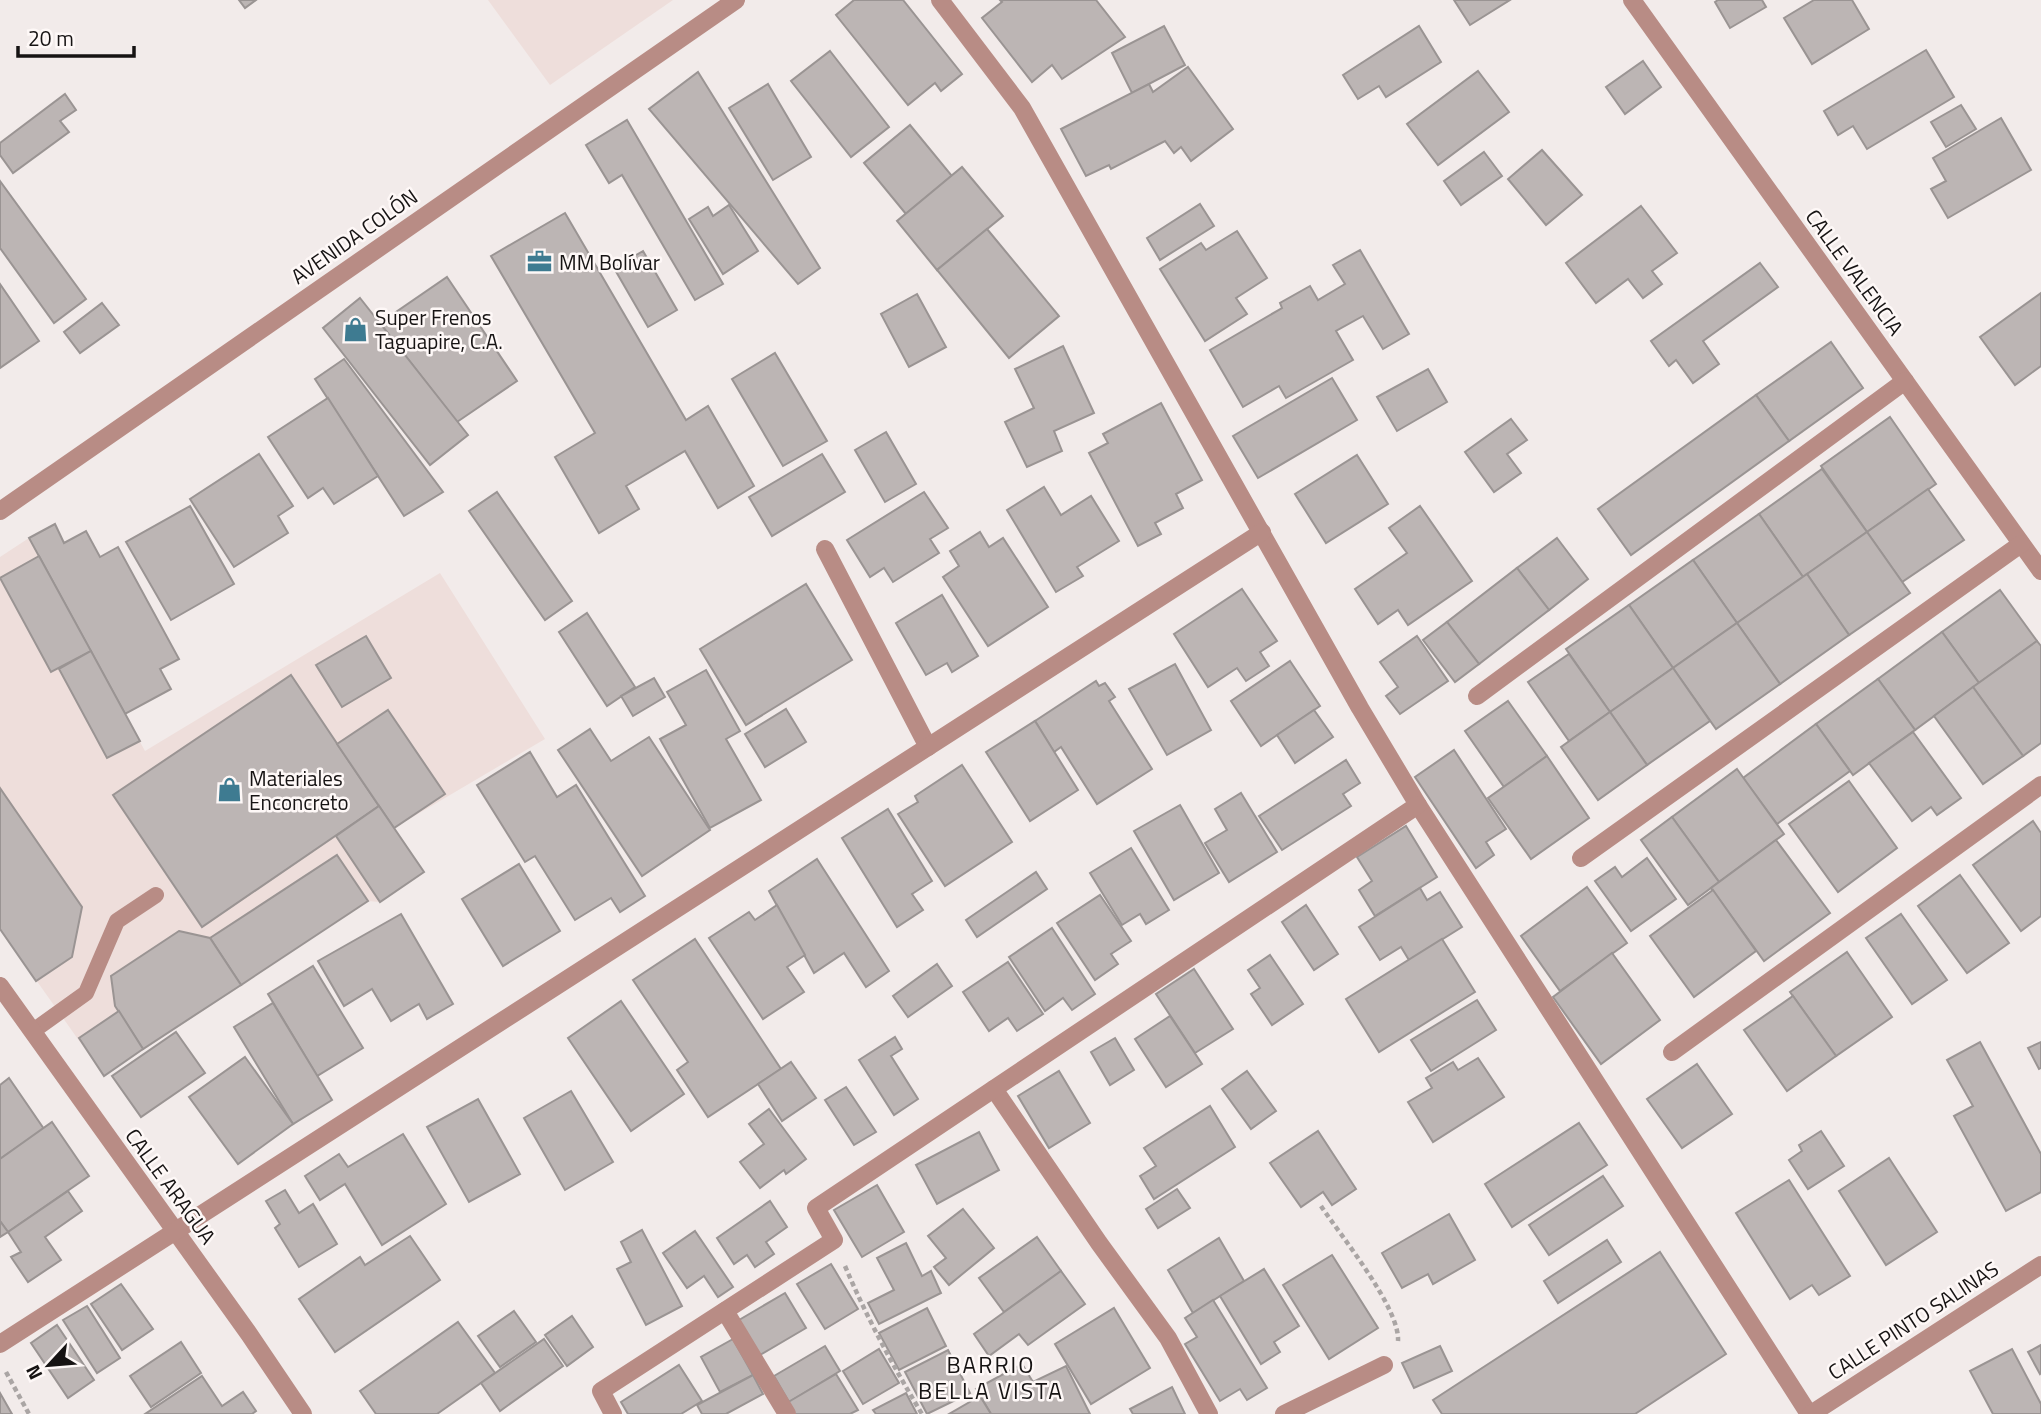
<svg xmlns="http://www.w3.org/2000/svg" width="2041" height="1414" font-family="'Titillium Web',sans-serif">
  <rect width="100%" height="100%" fill="#f2ebea"/>
  <g fill="#eededb">
    <polygon points="488,0 673,0 550,85"/>
    <polygon points="29,538 145,751 440,573 545,739 394,828 424,872 380,902 368,901 104,1076 0,929 0,557"/>
  </g>
  <g fill="#bcb5b4" stroke="#9a9493" stroke-width="2">
    <polygon points="239,0 256,0 245,8"/>
    <polygon points="854,0 903,0 962,74 941,91 935,83 908,105 836,15"/>
    <polygon points="1000,0 1096,0 1125,37 1062,79 1052,65 1032,82 982,18 1002,2"/>
    <polygon points="1454,0 1510,0 1470,25"/>
    <polygon points="1718,0 1762,0 1766,7 1730,28 1715,2"/>
    <polygon points="1814,0 1852,0 1869,29 1812,64 1784,18"/>
    <polygon points="1164,26 1185,65 1132,93 1112,53"/>
    <polygon points="1419,26 1441,62 1386,97 1379,86 1358,99 1343,75"/>
    <polygon points="1926,50 1954,97 1867,149 1853,126 1838,135 1824,111"/>
    <polygon points="830,51 889,127 851,157 791,81"/>
    <polygon points="1643,61 1661,87 1625,114 1606,87"/>
    <polygon points="1188,67 1233,129 1191,161 1181,147 1174,153 1165,141 1111,169 1109,165 1086,176 1061,129 1149,84 1153,92"/>
    <polygon points="1478,71 1509,112 1438,165 1407,124"/>
    <polygon points="698,72 820,268 798,284 649,109"/>
    <polygon points="768,84 811,157 773,180 729,108"/>
    <polygon points="65,94 76,110 60,121 69,132 13,173 0,155 0,143"/>
    <polygon points="1961,105 1976,129 1946,147 1931,122"/>
    <polygon points="2001,118 2031,170 1948,218 1931,189 1946,181 1933,158"/>
    <polygon points="627,120 723,284 695,300 622,175 609,183 586,145"/>
    <polygon points="910,125 952,176 906,214 864,163"/>
    <polygon points="1542,150 1582,195 1546,225 1508,179"/>
    <polygon points="1484,152 1502,176 1461,205 1444,181"/>
    <polygon points="962,167 1003,216 937,270 897,221"/>
    <polygon points="0,181 86,299 54,323 0,248"/>
    <polygon points="1200,204 1214,226 1160,260 1147,238"/>
    <polygon points="729,205 758,251 723,274 689,219 708,207 713,216"/>
    <polygon points="1641,206 1677,253 1652,271 1662,284 1643,298 1628,279 1596,303 1566,263"/>
    <polygon points="565,213 686,420 708,406 754,486 718,508 685,451 626,486 639,509 599,533 555,457 595,433 491,256"/>
    <polygon points="987,229 1059,316 1009,358 937,270"/>
    <polygon points="1237,231 1267,278 1236,298 1247,314 1205,341 1160,269 1201,243 1206,250"/>
    <polygon points="1360,250 1409,334 1383,349 1363,316 1336,331 1353,360 1286,398 1279,386 1243,407 1210,350 1282,308 1280,303 1310,286 1318,300 1345,284 1333,265"/>
    <polygon points="643,251 677,310 648,327 614,268"/>
    <polygon points="1760,263 1778,287 1703,341 1719,364 1693,383 1676,360 1669,366 1651,341"/>
    <polygon points="447,277 517,381 457,422 380,323"/>
    <polygon points="0,284 39,341 0,368"/>
    <polygon points="2041,293 2041,366 2015,385 1980,337"/>
    <polygon points="917,294 946,347 909,367 881,314"/>
    <polygon points="360,298 468,435 430,465 323,328"/>
    <polygon points="102,303 119,325 80,353 64,332"/>
    <polygon points="1831,342 1863,388 1789,441 1756,395"/>
    <polygon points="1063,346 1094,413 1054,431 1062,451 1027,467 1005,422 1034,408 1015,369"/>
    <polygon points="775,353 827,441 783,466 732,379"/>
    <polygon points="344,359 443,492 404,516 315,379"/>
    <polygon points="1428,369 1447,402 1397,431 1377,397"/>
    <polygon points="1332,378 1357,420 1258,478 1233,436"/>
    <polygon points="1756,395 1789,441 1631,555 1598,509"/>
    <polygon points="328,398 378,476 334,504 323,488 308,498 268,437"/>
    <polygon points="1161,403 1202,480 1176,494 1183,508 1155,523 1161,534 1138,546 1089,453 1108,443 1103,434"/>
    <polygon points="1890,417 1936,484 1867,532 1821,466"/>
    <polygon points="1511,419 1527,440 1507,454 1521,473 1494,492 1465,452"/>
    <polygon points="886,432 916,484 885,502 855,450"/>
    <polygon points="259,454 293,506 278,516 288,533 234,567 190,499"/>
    <polygon points="822,454 845,492 772,536 749,497"/>
    <polygon points="1357,455 1388,504 1326,543 1295,494"/>
    <polygon points="1822,469 1867,532 1803,577 1759,514"/>
    <polygon points="1044,487 1061,515 1091,496 1119,541 1077,567 1083,576 1056,592 1007,510"/>
    <polygon points="1928,489 1964,540 1902,582 1867,532"/>
    <polygon points="497,492 572,601 545,620 469,511"/>
    <polygon points="924,492 948,528 930,539 939,553 893,582 884,568 870,577 847,540"/>
    <polygon points="190,506 234,584 171,620 126,542"/>
    <polygon points="1420,506 1472,581 1408,625 1398,610 1378,624 1355,589 1407,553 1389,528"/>
    <polygon points="1759,514 1803,577 1737,623 1693,560"/>
    <polygon points="55,524 64,543 86,531 100,557 118,547 179,659 160,669 171,689 125,714 29,538"/>
    <polygon points="980,532 989,547 1003,538 1048,607 988,646 943,577 959,566 950,551"/>
    <polygon points="1867,532 1910,593 1849,635 1807,574"/>
    <polygon points="1557,538 1588,579 1549,610 1517,568"/>
    <polygon points="39,556 91,651 51,672 0,578"/>
    <polygon points="1693,560 1737,623 1673,668 1629,605"/>
    <polygon points="1517,568 1549,610 1479,664 1447,622"/>
    <polygon points="1807,574 1849,635 1780,684 1737,623"/>
    <polygon points="806,584 852,660 746,725 700,649"/>
    <polygon points="1242,589 1277,641 1260,652 1269,666 1246,681 1237,668 1208,687 1174,634"/>
    <polygon points="2000,590 2037,641 1979,683 1942,632"/>
    <polygon points="942,595 978,656 952,672 947,663 926,675 896,623"/>
    <polygon points="1629,605 1673,668 1610,712 1566,649"/>
    <polygon points="587,613 635,687 607,706 559,632"/>
    <polygon points="1447,622 1479,664 1455,682 1423,640"/>
    <polygon points="1737,623 1780,684 1716,729 1673,668"/>
    <polygon points="1942,632 1979,683 1915,730 1878,679"/>
    <polygon points="366,636 391,678 342,707 316,665"/>
    <polygon points="1417,636 1448,681 1400,714 1386,696 1398,687 1380,662"/>
    <polygon points="2037,641 2041,646 2041,743 2023,756 1973,687"/>
    <polygon points="91,651 140,741 107,758 59,669"/>
    <polygon points="1569,654 1610,712 1569,741 1528,682"/>
    <polygon points="1290,661 1320,706 1261,746 1231,701"/>
    <polygon points="1175,664 1211,730 1167,755 1129,689"/>
    <polygon points="1673,668 1710,721 1647,765 1610,712"/>
    <polygon points="706,670 740,731 726,739 761,800 710,828 660,739 686,725 667,692"/>
    <polygon points="291,675 379,806 202,927 113,795"/>
    <polygon points="654,678 665,697 633,716 621,696"/>
    <polygon points="1878,679 1915,730 1853,775 1816,724"/>
    <polygon points="1096,681 1099,686 1105,683 1115,697 1109,701 1152,769 1097,804 1061,747 1054,752 1035,721"/>
    <polygon points="1973,687 2023,756 1983,784 1934,716"/>
    <polygon points="1508,701 1547,756 1504,787 1465,731"/>
    <polygon points="786,709 806,742 765,767 745,734"/>
    <polygon points="388,710 445,794 394,828 337,744"/>
    <polygon points="1314,710 1333,737 1295,763 1277,735"/>
    <polygon points="1610,712 1647,765 1598,800 1561,747"/>
    <polygon points="1035,721 1078,790 1030,821 986,752"/>
    <polygon points="1816,724 1850,771 1777,824 1743,778"/>
    <polygon points="590,729 611,761 649,737 710,830 642,876 558,750"/>
    <polygon points="1913,732 1961,798 1937,815 1931,807 1912,821 1869,763"/>
    <polygon points="1454,750 1506,829 1486,842 1494,855 1476,868 1415,777"/>
    <polygon points="530,752 557,797 576,785 645,896 620,912 611,898 575,920 535,856 525,862 477,785"/>
    <polygon points="1547,756 1589,818 1531,859 1488,798"/>
    <polygon points="1346,760 1360,783 1343,794 1351,806 1282,850 1259,816"/>
    <polygon points="962,765 1012,842 945,886 898,814 918,802 915,796"/>
    <polygon points="1737,769 1784,834 1719,882 1672,817"/>
    <polygon points="1849,781 1897,848 1838,892 1789,824"/>
    <polygon points="0,788 82,907 72,957 36,981 0,929"/>
    <polygon points="1241,793 1277,852 1229,882 1205,843 1227,830 1215,809"/>
    <polygon points="1180,805 1219,873 1174,900 1134,831"/>
    <polygon points="379,806 424,872 380,902 336,836"/>
    <polygon points="888,809 932,881 912,894 923,910 897,927 842,838"/>
    <polygon points="1672,817 1719,882 1688,905 1641,840"/>
    <polygon points="2033,821 2041,833 2041,916 2021,931 1973,865"/>
    <polygon points="1406,826 1437,877 1375,916 1359,890 1372,881 1357,857"/>
    <polygon points="1776,840 1830,913 1764,961 1711,888"/>
    <polygon points="1131,848 1169,910 1146,924 1140,914 1122,925 1090,873"/>
    <polygon points="337,855 368,901 241,985 210,938"/>
    <polygon points="1647,858 1676,899 1631,931 1595,881 1615,867 1622,877"/>
    <polygon points="817,859 889,971 866,987 844,953 814,973 769,891"/>
    <polygon points="519,864 560,931 503,966 462,899"/>
    <polygon points="1036,872 1047,889 977,937 966,920"/>
    <polygon points="1960,875 2009,943 1967,973 1918,906"/>
    <polygon points="1587,887 1627,943 1560,991 1521,936"/>
    <polygon points="1420,888 1427,900 1440,892 1462,927 1409,960 1401,947 1380,960 1359,927"/>
    <polygon points="1713,890 1756,951 1694,997 1650,936"/>
    <polygon points="1100,895 1131,941 1111,954 1118,964 1095,980 1057,923"/>
    <polygon points="777,905 805,955 787,967 804,992 763,1019 709,938 749,912 755,920"/>
    <polygon points="1306,905 1338,954 1314,970 1282,922"/>
    <polygon points="401,914 453,1004 427,1019 419,1004 391,1021 372,989 344,1006 318,961"/>
    <polygon points="1901,914 1947,980 1912,1004 1866,938"/>
    <polygon points="1052,928 1095,994 1072,1010 1063,998 1045,1011 1009,957"/>
    <polygon points="179,931 210,938 241,985 143,1049 115,1006 111,976"/>
    <polygon points="695,939 781,1069 708,1117 677,1070 688,1062 633,980"/>
    <polygon points="1442,939 1475,992 1379,1052 1346,999"/>
    <polygon points="1847,952 1892,1017 1836,1056 1790,992"/>
    <polygon points="1612,953 1660,1020 1601,1064 1553,997"/>
    <polygon points="1270,955 1303,1004 1272,1025 1251,994 1260,988 1248,970"/>
    <polygon points="1008,962 1043,1014 1017,1031 1008,1018 989,1031 963,992"/>
    <polygon points="937,964 952,986 908,1017 893,996"/>
    <polygon points="313,966 363,1048 317,1076 268,994"/>
    <polygon points="1194,969 1233,1029 1195,1053 1156,994"/>
    <polygon points="1793,996 1836,1056 1787,1091 1744,1030"/>
    <polygon points="1477,1000 1496,1030 1431,1071 1411,1040"/>
    <polygon points="621,1001 684,1094 631,1131 568,1038"/>
    <polygon points="273,1003 332,1100 293,1124 234,1027"/>
    <polygon points="119,1011 143,1049 104,1076 79,1038"/>
    <polygon points="1170,1016 1202,1064 1166,1087 1135,1039"/>
    <polygon points="176,1032 205,1073 141,1117 112,1076"/>
    <polygon points="895,1037 902,1049 891,1056 918,1099 894,1115 859,1060"/>
    <polygon points="1115,1038 1134,1070 1110,1085 1091,1052"/>
    <polygon points="1980,1042 2041,1154 2041,1192 2006,1211 1954,1116 1973,1106 1947,1060"/>
    <polygon points="2041,1042 2041,1068 2039,1069 2028,1048"/>
    <polygon points="245,1057 293,1124 238,1164 189,1097"/>
    <polygon points="1478,1058 1504,1097 1433,1142 1408,1102 1432,1088 1426,1078 1453,1062 1458,1070"/>
    <polygon points="791,1062 816,1098 782,1121 758,1084"/>
    <polygon points="1697,1064 1732,1114 1682,1148 1647,1099"/>
    <polygon points="1059,1071 1090,1123 1049,1148 1018,1096"/>
    <polygon points="1247,1071 1276,1111 1251,1129 1222,1089"/>
    <polygon points="9,1078 44,1129 0,1159 0,1085"/>
    <polygon points="846,1087 876,1132 854,1145 825,1100"/>
    <polygon points="571,1091 613,1162 565,1190 524,1118"/>
    <polygon points="478,1099 520,1174 469,1202 427,1127"/>
    <polygon points="1210,1106 1235,1147 1154,1199 1140,1176 1156,1166 1144,1148"/>
    <polygon points="769,1109 806,1159 786,1174 784,1170 760,1188 740,1162 764,1144 749,1124"/>
    <polygon points="52,1122 89,1176 8,1232 0,1221 0,1159"/>
    <polygon points="1579,1123 1607,1165 1512,1227 1485,1184"/>
    <polygon points="1318,1131 1356,1189 1332,1205 1323,1192 1301,1207 1270,1163"/>
    <polygon points="1821,1131 1844,1166 1808,1189 1789,1160 1802,1151 1799,1145"/>
    <polygon points="979,1132 999,1170 937,1204 916,1165"/>
    <polygon points="403,1134 446,1204 382,1245 345,1184 320,1200 305,1176 339,1154 348,1167"/>
    <polygon points="1889,1158 1937,1232 1886,1265 1839,1191"/>
    <polygon points="1603,1176 1623,1206 1549,1255 1529,1225"/>
    <polygon points="1789,1180 1850,1276 1819,1295 1812,1285 1790,1299 1736,1213"/>
    <polygon points="877,1185 904,1232 862,1257 834,1210"/>
    <polygon points="1177,1189 1190,1208 1158,1228 1146,1209"/>
    <polygon points="285,1190 299,1213 313,1204 337,1244 299,1267 275,1228 280,1224 266,1201"/>
    <polygon points="68,1191 82,1211 45,1237 61,1260 28,1282 11,1257 21,1252 8,1232"/>
    <polygon points="770,1201 787,1227 766,1242 774,1254 755,1267 747,1255 734,1264 717,1238"/>
    <polygon points="963,1209 994,1248 949,1285 934,1267 946,1258 928,1236"/>
    <polygon points="1449,1214 1475,1260 1433,1284 1428,1274 1402,1288 1382,1253"/>
    <polygon points="0,1221 8,1232 0,1237"/>
    <polygon points="642,1230 682,1306 646,1325 617,1269 631,1262 621,1242"/>
    <polygon points="695,1231 733,1287 718,1297 704,1276 687,1288 663,1253"/>
    <polygon points="410,1236 440,1280 335,1352 299,1299 360,1257 365,1265"/>
    <polygon points="1037,1237 1061,1271 1004,1312 979,1278"/>
    <polygon points="1219,1238 1244,1281 1193,1313 1168,1270"/>
    <polygon points="1607,1240 1621,1262 1558,1303 1544,1281"/>
    <polygon points="906,1243 922,1276 931,1271 941,1293 879,1324 868,1303 894,1290 877,1258"/>
    <polygon points="1660,1252 1726,1354 1635,1414 1442,1414 1433,1400"/>
    <polygon points="1332,1255 1378,1328 1329,1359 1283,1285"/>
    <polygon points="831,1264 858,1309 825,1329 797,1284"/>
    <polygon points="1264,1269 1299,1326 1274,1342 1280,1352 1261,1364 1220,1296"/>
    <polygon points="1061,1271 1085,1304 1028,1345 1019,1334 989,1356 974,1334"/>
    <polygon points="121,1284 153,1329 122,1350 91,1304"/>
    <polygon points="785,1293 806,1328 760,1355 739,1320"/>
    <polygon points="1213,1300 1267,1388 1247,1400 1240,1389 1220,1401 1185,1344 1197,1337 1185,1318"/>
    <polygon points="87,1306 120,1358 97,1373 63,1320"/>
    <polygon points="927,1308 946,1346 899,1370 879,1333"/>
    <polygon points="1114,1308 1150,1368 1091,1404 1055,1344"/>
    <polygon points="514,1311 536,1342 500,1367 478,1336"/>
    <polygon points="572,1316 593,1347 567,1366 545,1335"/>
    <polygon points="458,1322 495,1373 437,1414 376,1414 360,1391"/>
    <polygon points="57,1325 94,1380 68,1398 31,1343"/>
    <polygon points="544,1339 563,1366 500,1411 481,1383"/>
    <polygon points="733,1339 753,1375 720,1392 701,1357"/>
    <polygon points="181,1342 201,1373 151,1407 130,1376"/>
    <polygon points="2041,1345 2041,1373 2040,1374 2028,1352"/>
    <polygon points="825,1346 840,1371 789,1402 774,1376"/>
    <polygon points="1440,1346 1452,1371 1414,1388 1402,1363"/>
    <polygon points="879,1349 899,1383 863,1404 843,1371"/>
    <polygon points="2012,1349 2041,1404 2041,1414 1993,1414 1970,1371"/>
    <polygon points="948,1350 970,1393 927,1414 905,1372"/>
    <polygon points="1022,1364 1033,1382 1066,1366 1090,1414 991,1414 976,1389"/>
    <polygon points="679,1365 702,1401 681,1414 628,1414 621,1402"/>
    <polygon points="836,1374 858,1410 850,1414 791,1414 785,1404"/>
    <polygon points="753,1375 763,1394 726,1414 702,1414 697,1405"/>
    <polygon points="202,1376 222,1406 243,1392 256,1411 252,1414 145,1414"/>
    <polygon points="1172,1387 1185,1414 1133,1414 1130,1409"/>
    <polygon points="0,1393 12,1414 0,1414"/>
    <polygon points="906,1393 917,1414 876,1414 873,1410"/>
    <polygon points="980,1396 991,1414 949,1414"/>
  </g>
  <g fill="none" stroke-linecap="round" stroke-linejoin="round">
    <g stroke="#aaa5a4" stroke-width="4.5" stroke-dasharray="5 3.5" stroke-linecap="butt">
      <path d="M1321 1206C1341 1236 1400 1308 1398 1341"/>
      <path d="M845 1266C867 1318 893 1366 922 1414"/>
      <polyline points="6,1372 29,1414"/>
    </g>
    <polyline stroke="#b88c85" stroke-width="16" points="33,1031 86,993 117,921 156,895"/>
    <g stroke="#b88c85" stroke-width="18">
      <polyline points="940,0 1022,108 1360,708 1418,805 1809,1414"/>
      <polyline points="1632,0 2041,571"/>
      <polyline points="0,511 736,0"/>
      <polyline points="825,549 928,747"/>
      <polyline points="1477,696 1905,381"/>
      <polyline points="1581,858 2021,544"/>
      <polyline points="0,986 249,1334 303,1414"/>
      <polyline points="1672,1052 2041,785"/>
      <polyline points="994,1089 1099,1243 1168,1338 1209,1414"/>
      <polyline points="725,1311 787,1414"/>
      <polyline points="0,1344 1262,532"/>
      <polyline points="613,1414 601,1391 834,1240 816,1208 1418,805"/>
      <polyline points="1284,1414 1384,1365"/>
      <polyline points="1811,1414 2041,1265"/>
    </g>
  </g>
  <defs>
    <symbol id="office-bare" viewBox="-9 -9 18 18"><path d="M-6-3h4V-5.5h4V-3h4V5H-6ZM-1-4.5V-3h2v-1.5ZM-6 0V1H6V0Z" fill="#3e7b91" stroke="#fef8f7" stroke-width="2.5" paint-order="stroke"/></symbol>
    <symbol id="shop-bare" viewBox="-9 -9 18 18"><path d="M-5-2.5h2.3a2.7 3.5 0 0 1 5.4 0H5L5.5 6h-11ZM-1.5-2.5h3a1.5 2.3 0 0 0-3 0Z" fill="#3e7b91" stroke="#fef8f7" stroke-width="2.5" paint-order="stroke"/></symbol>
  </defs>
  <g fill-rule="evenodd">
    <use href="#office-bare" x="522" y="244" width="35" height="35"/>
    <use href="#shop-bare" x="338" y="312" width="35" height="35"/>
    <use href="#shop-bare" x="212" y="772" width="35" height="35"/>
  </g>
  <g text-anchor="middle" dominant-baseline="central" stroke-width="5" stroke-linejoin="round" paint-order="stroke">
    <g font-size="21" fill="#161313" stroke="#fef8f7">
      <text transform="translate(354 236) rotate(-35)">AVENIDA COLÓN</text>
      <text transform="translate(1855 272) rotate(54)">CALLE VALENCIA</text>
      <text transform="translate(171 1186) rotate(54)">CALLE ARAGUA</text>
      <text transform="translate(1913 1320) rotate(-33)">CALLE PINTO SALINAS</text>
    </g>
    <g font-size="21" fill="#161313" stroke="#fef8f7" text-anchor="start">
      <text x="559" y="262">MM Bolívar</text>
      <text x="375" y="317">Super Frenos<tspan x="375" dy="24">Taguapire, C.A.</tspan></text>
      <text x="249" y="778">Materiales<tspan x="249" dy="24">Enconcreto</tspan></text>
    </g>
    <g font-size="23" letter-spacing="2" fill="#161313" stroke="#fef8f7">
      <text x="991" y="1364">BARRIO<tspan x="991" dy="26">BELLA VISTA</tspan></text>
    </g>
  </g>
  <g transform="translate(49 1365) rotate(244)" stroke="#fef8f7" stroke-width="5" paint-order="stroke">
  <path d="M0-5L12 26L0 18L-12 26Z" fill="#161313"/>
  <text y="-10" font-size="19" font-weight="bold" text-anchor="middle" fill="#161313">N</text>
  </g>
  <path d="M18 46v10h116v-10" fill="none" stroke="#161313" stroke-width="3.5"/>
  <text x="28" y="46" font-size="21" fill="#161313" stroke="#fef8f7" stroke-width="5" paint-order="stroke">20 m</text>
</svg>
